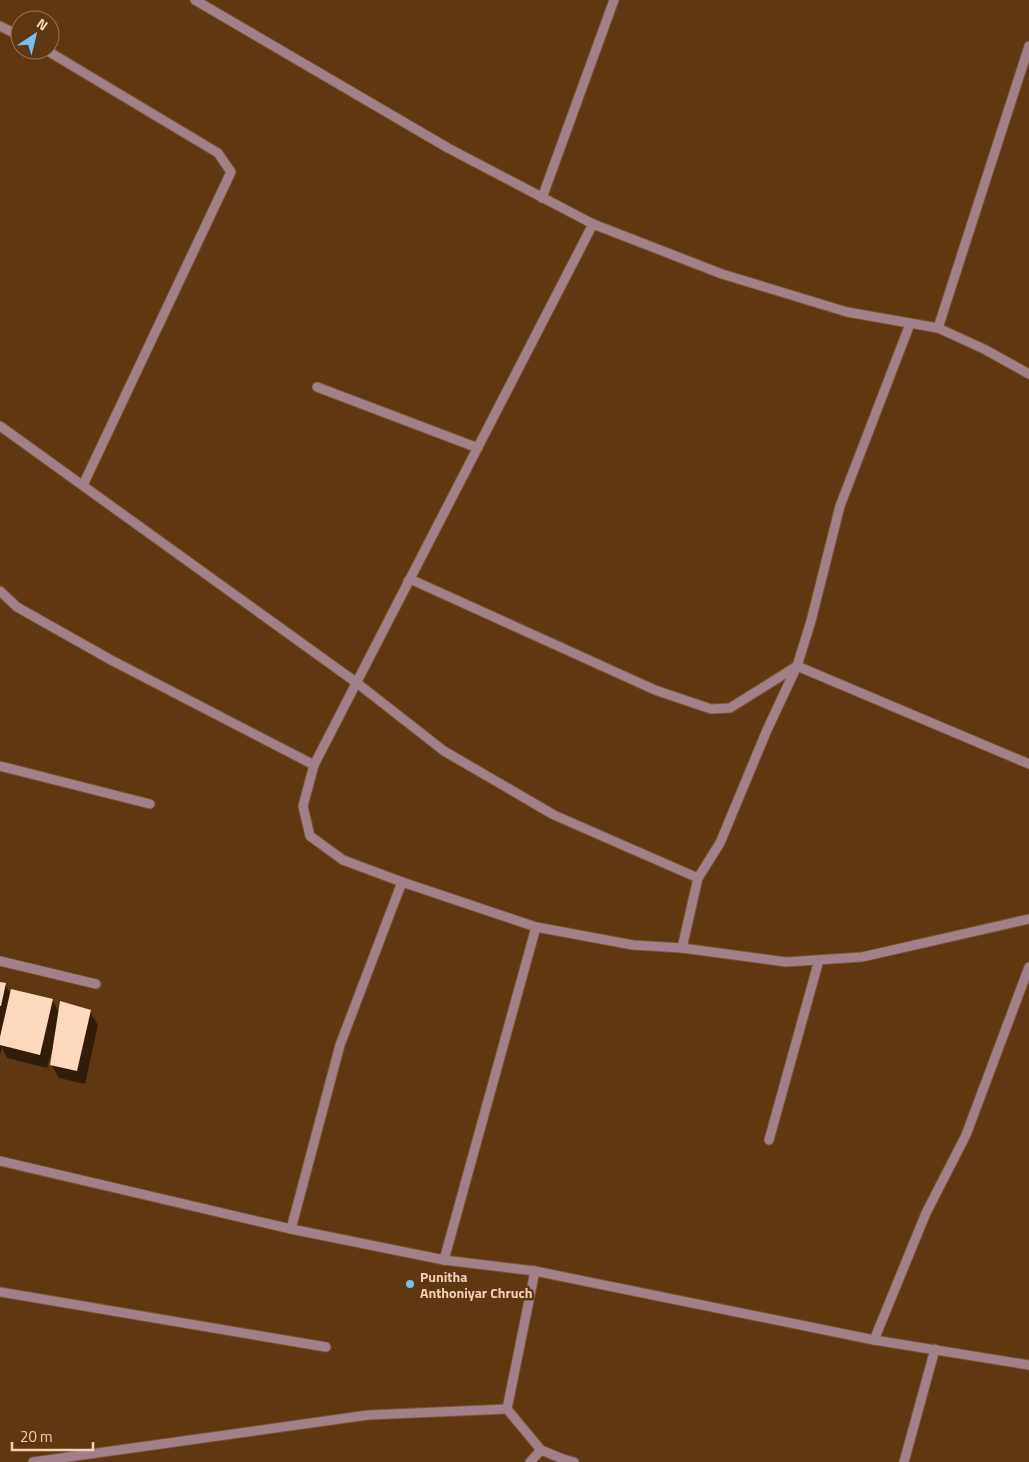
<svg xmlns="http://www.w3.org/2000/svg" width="1029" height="1462" font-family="'Titillium Web',sans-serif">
  <rect width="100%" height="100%" fill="#5f3812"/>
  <polygon fill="#0007" points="0,983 5,984 11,995 52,1000 59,1012 90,1011 98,1025 85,1084 59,1078 51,1064 53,1054 51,1054 47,1068 7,1058 2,1048 0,1055"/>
  <g fill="#fdd9bb">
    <polygon points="0,982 6,983 1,1006 0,1006"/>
    <polygon points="11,989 53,999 40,1055 0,1045 0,1037"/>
    <polygon points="60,1001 91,1010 77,1071 50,1065"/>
  </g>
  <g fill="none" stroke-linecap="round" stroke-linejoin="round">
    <defs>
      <g id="minor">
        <polyline points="195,0 448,148 593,224 722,274 847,312 938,328 984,349 1029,374"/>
        <polyline points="0,26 20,36"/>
        <polyline points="46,50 218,153 231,172 83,485"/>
        <polyline points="542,198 614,0"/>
        <polyline points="593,224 314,765 303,806 310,836 343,860 402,882 536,927 633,945 682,948 786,962 862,957 1029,919"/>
        <polyline points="910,324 840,506 811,621 797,666 1029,764"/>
        <polyline points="938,328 1029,46"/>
        <polyline points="317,387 478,448"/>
        <polyline points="0,426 357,683 444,751 554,815 698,878"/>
        <polyline points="408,581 410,579 655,690 711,709 730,708 797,666"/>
        <polyline points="0,591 17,607 111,660 314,765"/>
        <polyline points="0,766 150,804"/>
        <polyline points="682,948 698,878 720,843 767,730 797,666"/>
        <polyline points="0,961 96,984"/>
        <polyline points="769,1140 819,960"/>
        <polyline points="0,1161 291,1229 444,1260 535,1271 874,1340 1029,1365"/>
        <polyline points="291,1229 340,1045 402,882"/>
        <polyline points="444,1260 536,927"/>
        <polyline points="535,1271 507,1409 541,1450 563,1459 574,1462"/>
        <polyline points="0,1292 326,1347"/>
        <polyline points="874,1340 926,1213 966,1135 1029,967"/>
        <polyline points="33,1462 368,1415 507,1409"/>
        <polyline points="530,1462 541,1450"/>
        <polyline points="904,1462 935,1349"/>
      </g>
    </defs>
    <use href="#minor" stroke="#795430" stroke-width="11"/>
    <use href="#minor" stroke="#a18189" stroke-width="9"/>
  </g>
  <circle fill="#74c0f6" stroke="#5f3812" stroke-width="2" cx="410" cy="1284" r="5"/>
  <g text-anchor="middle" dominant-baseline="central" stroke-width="5" stroke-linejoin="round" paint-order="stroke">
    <g font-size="14" font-weight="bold" fill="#f0d2b9" stroke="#5f3812" text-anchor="start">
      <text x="420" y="1276">Punitha<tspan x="420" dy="16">Anthoniyar Chruch</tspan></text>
    </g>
  </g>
  <g transform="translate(35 35) rotate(35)"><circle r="24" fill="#5f3812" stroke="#997655"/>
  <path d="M0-4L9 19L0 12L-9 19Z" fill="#74c0f6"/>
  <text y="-8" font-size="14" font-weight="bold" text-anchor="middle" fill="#f0d2b9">N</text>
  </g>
  <path d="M12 1442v8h81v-8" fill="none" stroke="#f0d2b9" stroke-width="2.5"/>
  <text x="20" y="1442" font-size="15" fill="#f0d2b9" stroke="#5f3812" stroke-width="4" paint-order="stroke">20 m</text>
</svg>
